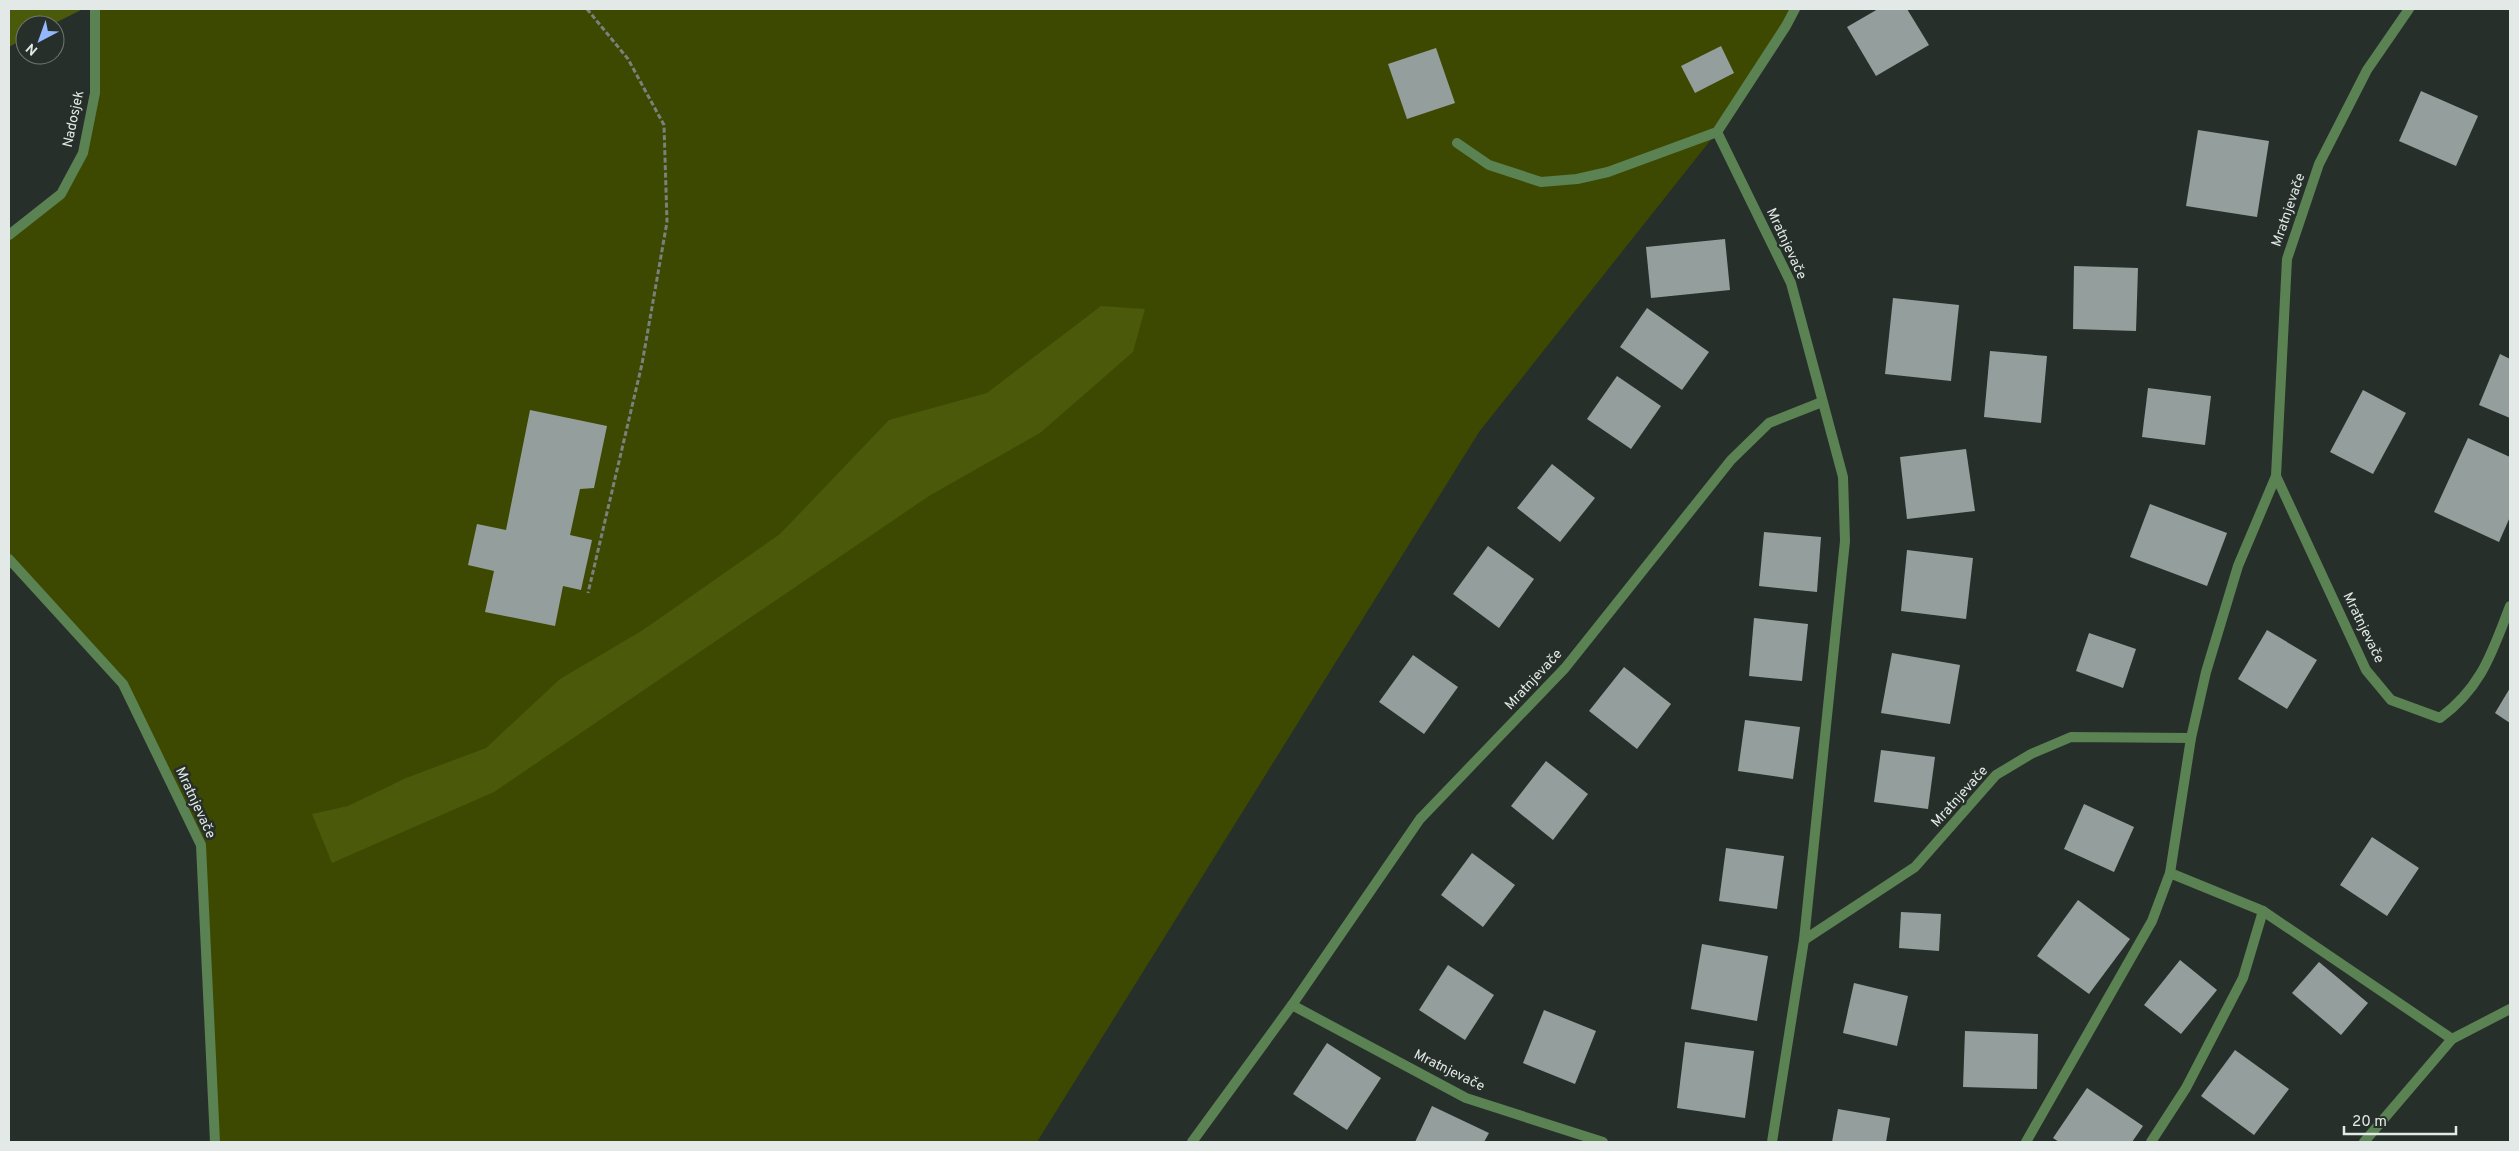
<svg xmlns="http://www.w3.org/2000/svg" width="2519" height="1151" font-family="Overpass,sans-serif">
  <rect width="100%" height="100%" fill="#272f2a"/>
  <polygon fill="#3d4900" points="95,9 1794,9 1717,132 1479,432 1037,1142 215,1142 201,845 123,685 9,559 9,235 61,194 83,153 95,93"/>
  <g fill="#4b590a">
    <polygon points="9,9 83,9 51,25 25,25 25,38 9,47"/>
    <polygon points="1101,306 1145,309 1133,352 1040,433 929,496 494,792 332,863 312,814 348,806 406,778 486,748 560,679 643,630 780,534 889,420 987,393"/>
  </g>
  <g fill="#949f9d">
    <polygon points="1878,9 1907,9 1929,45 1876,76 1847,27"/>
    <polygon points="1721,46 1734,73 1695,93 1681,66"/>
    <polygon points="1436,48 1455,103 1407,119 1388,64"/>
    <polygon points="2421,91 2478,116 2456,166 2399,141"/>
    <polygon points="2198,130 2269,141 2257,217 2186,206"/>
    <polygon points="1725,239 1730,290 1651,298 1646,247"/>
    <polygon points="2074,266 2138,268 2136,331 2073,329"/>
    <polygon points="1893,298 1959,305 1951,381 1885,374"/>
    <polygon points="1647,308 1709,352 1682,390 1620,347"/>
    <polygon points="1990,351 2047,356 2041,423 1984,417"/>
    <polygon points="2500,354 2510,359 2510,418 2479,405"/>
    <polygon points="1617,376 1661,406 1631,449 1587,419"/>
    <polygon points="2148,388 2211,396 2205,445 2142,437"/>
    <polygon points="2363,390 2406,413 2373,474 2330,452"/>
    <polygon points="530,410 607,426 594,488 580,489 570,535 592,540 581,590 563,586 555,626 485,612 494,571 468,565 477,524 506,530"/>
    <polygon points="2468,438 2510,457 2510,517 2499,542 2434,512"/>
    <polygon points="1966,449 1975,511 1907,519 1900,457"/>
    <polygon points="1552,464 1595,498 1560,542 1517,508"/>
    <polygon points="2150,504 2227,533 2207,586 2130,557"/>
    <polygon points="1764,532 1821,537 1817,592 1759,586"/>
    <polygon points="1488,546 1534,579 1499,628 1453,594"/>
    <polygon points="1907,550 1973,558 1966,619 1901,611"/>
    <polygon points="1754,618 1808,624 1802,681 1749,676"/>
    <polygon points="2267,630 2317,660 2287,709 2238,679"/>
    <polygon points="2089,633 2136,649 2123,688 2076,671"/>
    <polygon points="1892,653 1960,665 1950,724 1881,713"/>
    <polygon points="1413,655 1458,687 1424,734 1379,702"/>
    <polygon points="1624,667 1671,704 1637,749 1589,711"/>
    <polygon points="2510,688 2510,723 2495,713"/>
    <polygon points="1745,720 1800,727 1793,779 1738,771"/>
    <polygon points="1881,750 1935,757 1928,809 1874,802"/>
    <polygon points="1546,761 1588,794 1553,840 1511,806"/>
    <polygon points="2084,804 2134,827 2114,872 2064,849"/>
    <polygon points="2372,837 2419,868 2387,916 2340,885"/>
    <polygon points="1726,848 1784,856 1777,909 1719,901"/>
    <polygon points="1472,853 1515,885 1483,927 1441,895"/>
    <polygon points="2078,900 2130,939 2089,994 2037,956"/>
    <polygon points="1901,912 1941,914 1939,951 1899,948"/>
    <polygon points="1702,944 1768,956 1757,1021 1691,1009"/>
    <polygon points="2180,960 2217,990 2181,1034 2144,1005"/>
    <polygon points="2319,962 2368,1003 2341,1035 2292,993"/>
    <polygon points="1448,965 1494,995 1465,1040 1419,1010"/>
    <polygon points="1854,983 1908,996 1897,1046 1843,1033"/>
    <polygon points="1544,1010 1596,1031 1575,1084 1523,1063"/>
    <polygon points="1965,1031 2038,1034 2037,1089 1963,1087"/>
    <polygon points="1685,1042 1754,1051 1745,1118 1677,1108"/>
    <polygon points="1327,1043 1381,1078 1347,1130 1293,1094"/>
    <polygon points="2235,1050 2289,1089 2254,1135 2201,1096"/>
    <polygon points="2087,1088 2143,1126 2132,1142 2059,1142 2053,1138"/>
    <polygon points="1432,1106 1489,1133 1484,1142 1415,1142"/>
    <polygon points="1838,1109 1890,1118 1886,1142 1832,1142"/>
  </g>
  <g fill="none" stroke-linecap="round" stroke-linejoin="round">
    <polyline stroke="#7a817d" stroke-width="3" stroke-dasharray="5 2.5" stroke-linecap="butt" points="587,9 628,59 664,125 667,222 642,364 588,593"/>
    <g stroke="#5a8253" stroke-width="10">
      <polyline points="1717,132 1791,283 1843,477 1845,541 1804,940 1772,1142"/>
      <polyline points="1457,143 1489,165 1541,182 1577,179 1608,172 1717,132 1786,26 1795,9"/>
      <polyline points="9,235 61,194 83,153 95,93 95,9"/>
      <path d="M2276 476 2366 670 2391 700 2440 718C2482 687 2492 652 2510 606"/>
      <polyline points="9,559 123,684 201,845 215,1142"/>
      <polyline points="2170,873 2263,911 2452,1039"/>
      <polyline points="1804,940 1915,867 1996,775 2031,754 2071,737 2191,738"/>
      <polyline points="1292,1005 1466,1098 1603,1142"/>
      <polyline points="1192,1142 1292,1005 1420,819 1565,668 1731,460 1769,423 1822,402"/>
      <polyline points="2026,1142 2152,921 2170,873 2191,738 2206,672 2238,566 2276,476 2287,259 2319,164 2367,70 2409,9"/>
      <polyline points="2151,1142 2186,1088 2243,978 2263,911"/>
      <polyline points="2364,1142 2452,1039 2510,1009"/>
    </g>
  </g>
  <g text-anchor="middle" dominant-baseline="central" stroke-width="5" stroke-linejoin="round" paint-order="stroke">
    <g font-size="14" fill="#e3e9e6" stroke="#272f2a">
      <text transform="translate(74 119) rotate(-78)">Nadosjek</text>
      <text transform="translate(2289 210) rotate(-71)">Mratnjevače</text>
      <text transform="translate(1786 244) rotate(65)">Mratnjevače</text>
      <text transform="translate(2363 628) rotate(64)">Mratnjevače</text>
      <text transform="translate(1534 680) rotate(-47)">Mratnjevače</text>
      <text transform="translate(1960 797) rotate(-48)">Mratnjevače</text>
      <text transform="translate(195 803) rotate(65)">Mratnjevače</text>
      <text transform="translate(1449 1071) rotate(26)">Mratnjevače</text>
    </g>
  </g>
  <rect width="2519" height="1151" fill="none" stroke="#e3e9e6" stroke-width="20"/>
  <g transform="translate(40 40) rotate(221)"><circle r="24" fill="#272f2a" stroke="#727975"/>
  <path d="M0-4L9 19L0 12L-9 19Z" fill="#94b7fd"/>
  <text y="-8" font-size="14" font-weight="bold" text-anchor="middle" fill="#e3e9e6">N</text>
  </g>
  <path d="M2344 1126v8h112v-8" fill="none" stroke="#e3e9e6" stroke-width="2.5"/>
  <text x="2352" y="1126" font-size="15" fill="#e3e9e6" stroke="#272f2a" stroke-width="4" paint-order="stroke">20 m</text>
</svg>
